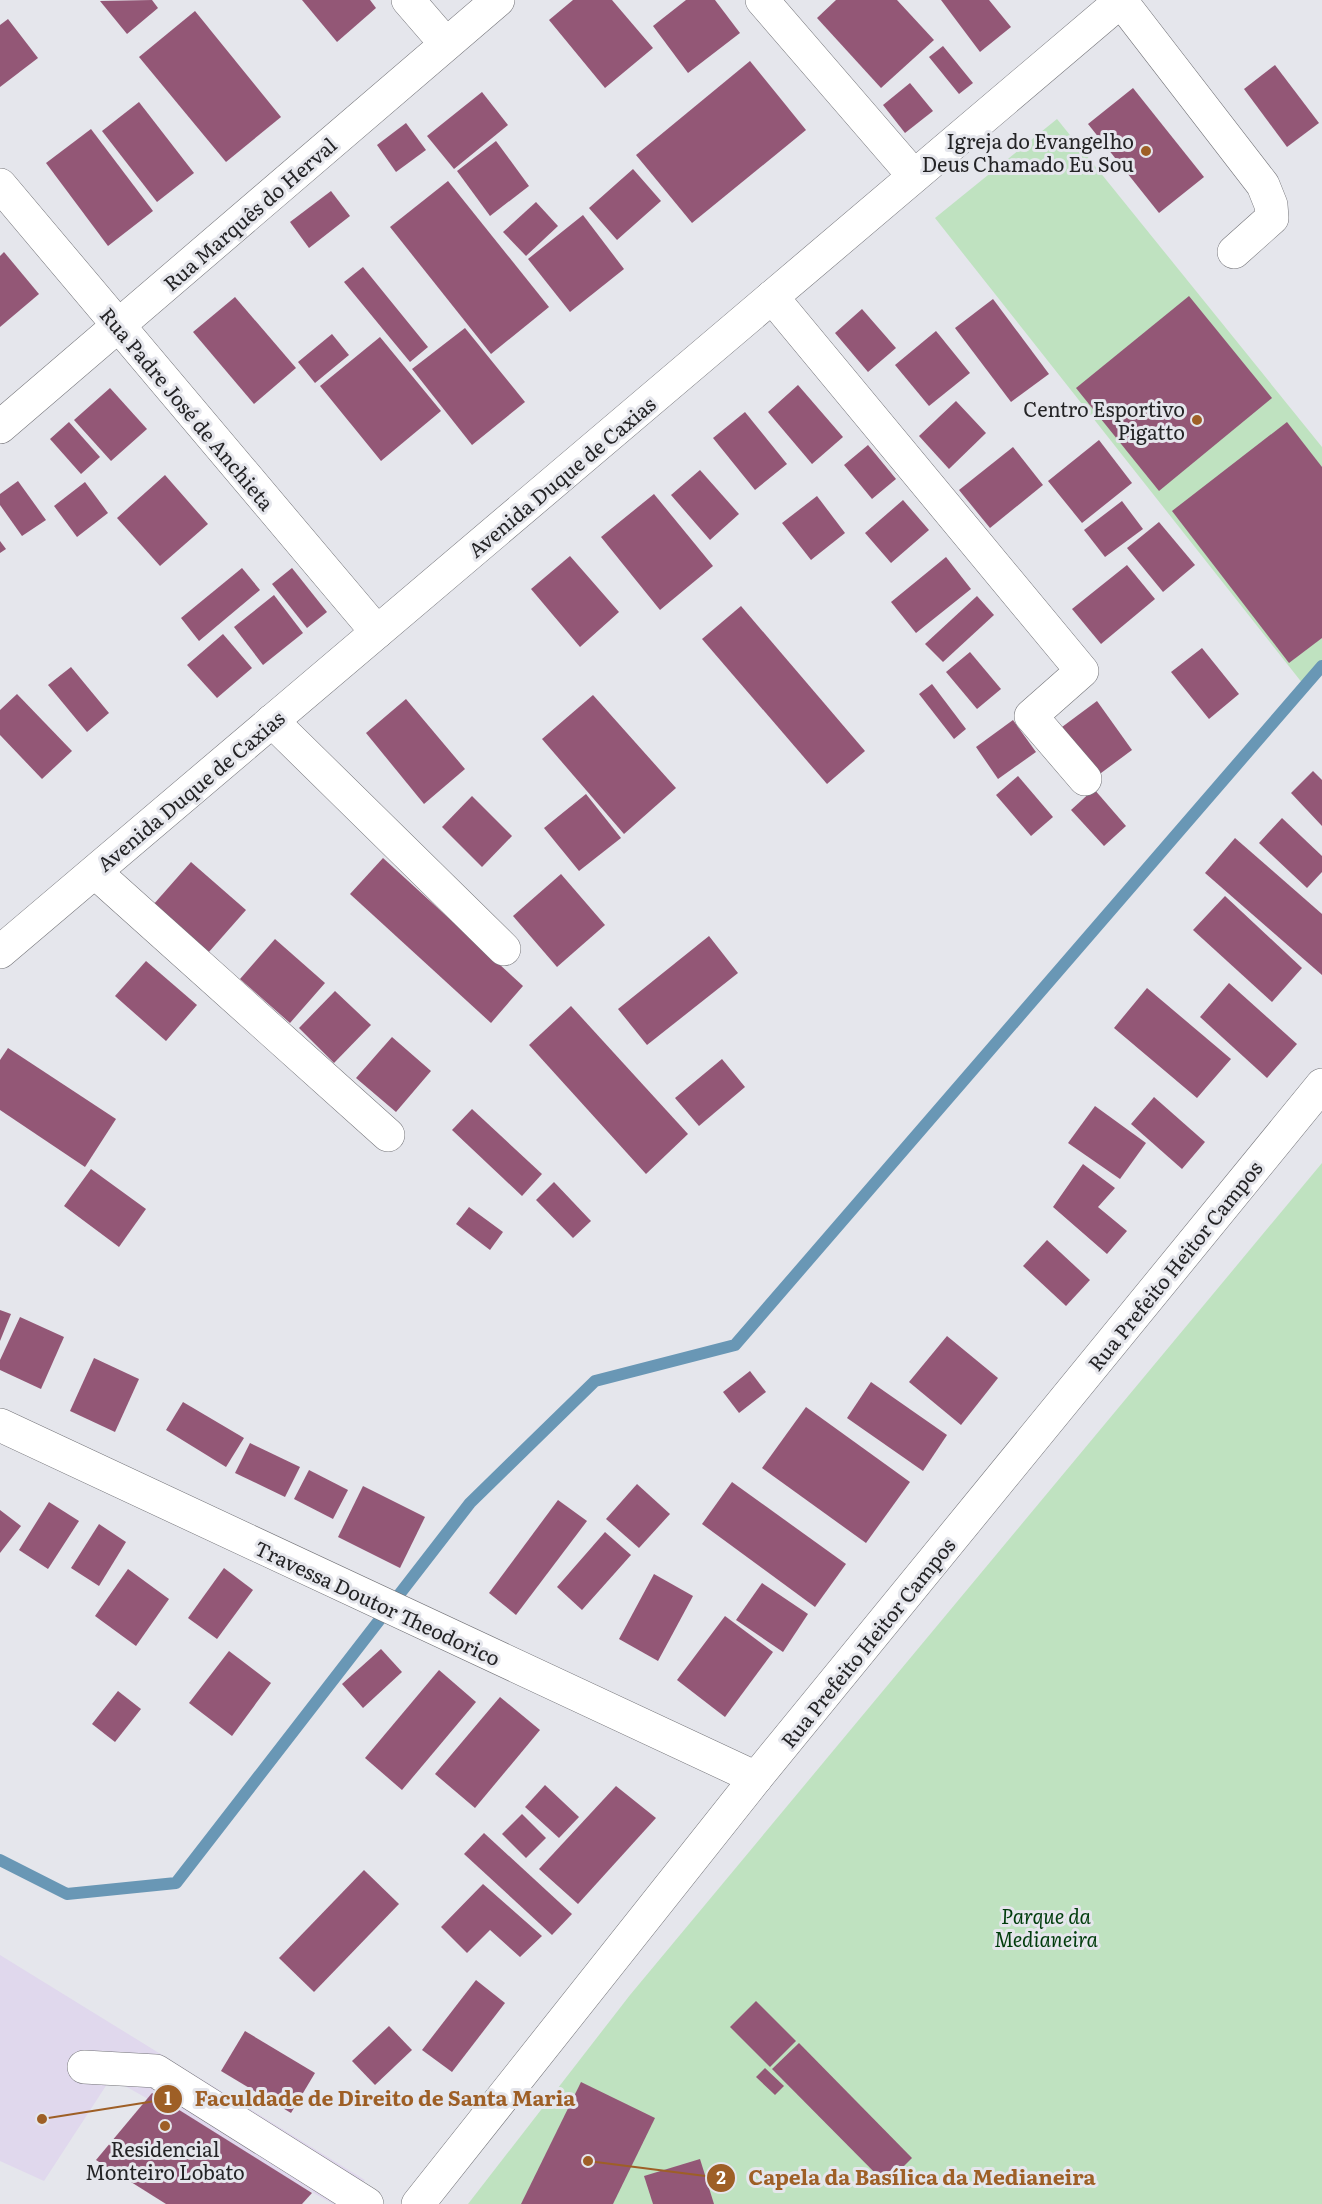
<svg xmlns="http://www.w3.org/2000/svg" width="1322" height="2204" font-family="Literata,serif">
  <rect width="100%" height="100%" fill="#e5e6ec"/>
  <polygon fill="#e0d8ed" points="0,1955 365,2180 348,2204 333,2204 111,2078 44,2181 0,2161"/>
  <g fill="#bfe2c0">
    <polygon points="1057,119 1322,447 1322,670 1303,684 935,218"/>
    <polygon points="1322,1163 1322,2204 468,2204 630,1995"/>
  </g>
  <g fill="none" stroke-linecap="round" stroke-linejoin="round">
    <polyline stroke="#6997b5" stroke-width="12" points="0,1860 67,1894 176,1883 470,1503 595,1381 735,1345 1322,666"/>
  </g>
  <g fill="#935776">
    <polygon points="152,0 158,8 127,34 100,1"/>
    <polygon points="302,0 370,0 376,8 337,42"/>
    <polygon points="573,0 612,0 653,48 605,88 549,20"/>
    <polygon points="686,0 715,0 740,33 688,73 653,26"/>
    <polygon points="836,0 897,0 934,40 881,88 817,18"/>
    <polygon points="941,0 989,0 1011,27 980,52"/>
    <polygon points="195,11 281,117 226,162 139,57"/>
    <polygon points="8,19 38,58 0,87 0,25"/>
    <polygon points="943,46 973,83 959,94 929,57"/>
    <polygon points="750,61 806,130 692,223 636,155"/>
    <polygon points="1275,65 1319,123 1287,147 1244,89"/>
    <polygon points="910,83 933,111 905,133 883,105"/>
    <polygon points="1133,88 1204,177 1159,213 1088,124"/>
    <polygon points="482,92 508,125 454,169 427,136"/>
    <polygon points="139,102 194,173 157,202 102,131"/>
    <polygon points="406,123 426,150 396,172 377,145"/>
    <polygon points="91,129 153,211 108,246 46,163"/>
    <polygon points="496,141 529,186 490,216 457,171"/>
    <polygon points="633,169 661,201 617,240 589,208"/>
    <polygon points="448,181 549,307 491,354 390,227"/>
    <polygon points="331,191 350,216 309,248 290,222"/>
    <polygon points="536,202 558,226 526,256 503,232"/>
    <polygon points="583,215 624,269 570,312 528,259"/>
    <polygon points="4,252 39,294 0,327 0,256"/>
    <polygon points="363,267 428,347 410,362 344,282"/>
    <polygon points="1189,296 1272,398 1159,491 1076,388"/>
    <polygon points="235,297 296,368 254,404 193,332"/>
    <polygon points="993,299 1049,374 1011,402 955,328"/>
    <polygon points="862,309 896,348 868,372 835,333"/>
    <polygon points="465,328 525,402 472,445 412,369"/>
    <polygon points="936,331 970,373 929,406 895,365"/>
    <polygon points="332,334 349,355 315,383 298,362"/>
    <polygon points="380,337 441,411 381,461 320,386"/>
    <polygon points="798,385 843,437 812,464 768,412"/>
    <polygon points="110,388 147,429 111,461 74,420"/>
    <polygon points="956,401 986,433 949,469 919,436"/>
    <polygon points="745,412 787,464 755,490 713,438"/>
    <polygon points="69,422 100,457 81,474 50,439"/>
    <polygon points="1287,422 1322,467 1322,638 1289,663 1172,511"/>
    <polygon points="1099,440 1132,483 1082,523 1048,481"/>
    <polygon points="868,445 896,479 872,499 844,465"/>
    <polygon points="1013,447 1043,485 990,528 959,490"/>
    <polygon points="700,470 739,514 710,540 671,495"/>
    <polygon points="165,475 208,524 160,566 117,518"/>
    <polygon points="18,481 46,520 22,536 0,505 0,494"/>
    <polygon points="85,482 108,513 77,537 54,506"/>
    <polygon points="654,494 713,566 660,610 601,537"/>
    <polygon points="817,496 845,533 811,560 782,523"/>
    <polygon points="903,500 929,530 891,563 865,533"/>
    <polygon points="1122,501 1143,529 1105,557 1084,530"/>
    <polygon points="1159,522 1195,565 1163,592 1127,548"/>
    <polygon points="0,541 6,549 0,553"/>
    <polygon points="570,556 619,612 580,647 531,589"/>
    <polygon points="946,557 971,589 916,633 891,602"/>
    <polygon points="1127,565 1155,599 1101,644 1072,609"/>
    <polygon points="242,568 260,590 199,641 181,618"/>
    <polygon points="292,568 327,612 307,628 272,584"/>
    <polygon points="274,595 303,633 263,665 234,627"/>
    <polygon points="977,596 994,615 943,662 925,644"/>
    <polygon points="741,606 865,751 827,784 702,639"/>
    <polygon points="223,634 252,668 217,698 187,665"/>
    <polygon points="1202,648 1239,694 1209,719 1171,672"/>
    <polygon points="970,652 1001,689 977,709 946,672"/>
    <polygon points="71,667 109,713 87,732 48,685"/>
    <polygon points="932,684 966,729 954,739 919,694"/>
    <polygon points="17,694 72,751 42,779 0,735 0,710"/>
    <polygon points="593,695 676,788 624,834 542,739"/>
    <polygon points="406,699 465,769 424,804 366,733"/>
    <polygon points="1097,701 1132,750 1097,776 1062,727"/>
    <polygon points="1013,720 1036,752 998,779 976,747"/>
    <polygon points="1313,771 1322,780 1322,826 1291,793"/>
    <polygon points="1018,776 1053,817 1031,836 996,795"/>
    <polygon points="1094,789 1126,826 1104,846 1071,810"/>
    <polygon points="586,794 621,838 579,871 544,828"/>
    <polygon points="472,796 512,836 482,867 442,827"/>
    <polygon points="1282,818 1322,856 1322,872 1307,888 1259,843"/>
    <polygon points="1235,838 1322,914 1322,975 1205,873"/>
    <polygon points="383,858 523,986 491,1023 350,894"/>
    <polygon points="191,862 246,910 208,953 153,905"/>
    <polygon points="561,874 605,925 557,967 513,916"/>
    <polygon points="1225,896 1302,968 1272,1002 1193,930"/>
    <polygon points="709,936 738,973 647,1045 618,1009"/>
    <polygon points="275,939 325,983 290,1023 240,979"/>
    <polygon points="146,961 197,1005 166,1041 115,996"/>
    <polygon points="1229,983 1297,1044 1267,1078 1200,1017"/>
    <polygon points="1147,988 1231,1059 1197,1098 1114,1028"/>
    <polygon points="335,991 371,1025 334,1063 299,1028"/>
    <polygon points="571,1006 688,1134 646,1174 529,1045"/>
    <polygon points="392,1037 431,1071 396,1112 356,1078"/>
    <polygon points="8,1048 116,1119 85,1167 0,1110 0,1060"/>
    <polygon points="722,1059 745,1087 699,1126 675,1098"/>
    <polygon points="1154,1097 1205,1142 1182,1169 1131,1124"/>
    <polygon points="1095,1106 1146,1143 1120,1179 1068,1143"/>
    <polygon points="472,1109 542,1174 522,1196 452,1130"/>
    <polygon points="1083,1164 1115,1188 1098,1207 1127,1231 1107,1254 1053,1207"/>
    <polygon points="91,1169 146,1209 119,1247 64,1206"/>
    <polygon points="554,1182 591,1221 573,1238 536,1200"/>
    <polygon points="469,1207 503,1232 490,1250 456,1224"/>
    <polygon points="1047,1240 1090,1280 1066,1306 1023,1266"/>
    <polygon points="0,1310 11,1314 0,1341"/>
    <polygon points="20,1317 64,1337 41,1389 0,1370 0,1360"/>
    <polygon points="947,1336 998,1378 961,1425 909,1382"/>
    <polygon points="94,1358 139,1379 115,1432 70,1411"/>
    <polygon points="750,1371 766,1392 739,1413 723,1392"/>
    <polygon points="871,1382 947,1435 923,1471 847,1418"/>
    <polygon points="183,1402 244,1438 226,1467 166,1430"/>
    <polygon points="806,1407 910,1482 866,1543 762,1468"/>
    <polygon points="250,1443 300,1467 285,1497 235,1473"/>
    <polygon points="309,1470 348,1490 333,1519 294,1499"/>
    <polygon points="732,1482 846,1564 815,1607 702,1524"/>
    <polygon points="637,1484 670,1514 639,1548 606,1519"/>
    <polygon points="363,1486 425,1517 400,1568 338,1537"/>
    <polygon points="558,1500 587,1521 516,1615 489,1593"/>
    <polygon points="49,1502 79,1521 48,1569 19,1550"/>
    <polygon points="0,1510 21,1526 0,1553"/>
    <polygon points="99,1524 126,1542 99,1586 71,1568"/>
    <polygon points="605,1532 631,1555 582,1610 557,1587"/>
    <polygon points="224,1568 253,1590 217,1639 188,1618"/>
    <polygon points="128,1569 169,1599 136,1646 95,1616"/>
    <polygon points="654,1574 693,1596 658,1661 619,1639"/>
    <polygon points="762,1583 808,1614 783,1652 736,1620"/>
    <polygon points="725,1616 773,1652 725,1717 677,1680"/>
    <polygon points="381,1649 402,1672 363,1708 342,1684"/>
    <polygon points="229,1651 271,1683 232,1736 189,1703"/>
    <polygon points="439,1670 476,1702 402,1790 365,1758"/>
    <polygon points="118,1691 141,1709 115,1742 92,1724"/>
    <polygon points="500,1697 540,1730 475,1808 435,1774"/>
    <polygon points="545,1785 579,1817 559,1838 525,1807"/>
    <polygon points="616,1786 656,1818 578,1904 539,1869"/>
    <polygon points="522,1814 546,1838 526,1858 502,1834"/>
    <polygon points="484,1833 572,1914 552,1935 464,1854"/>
    <polygon points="364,1870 399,1904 314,1992 279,1958"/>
    <polygon points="483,1884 542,1936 520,1957 490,1930 467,1953 441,1927"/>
    <polygon points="476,1980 505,2003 452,2072 422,2050"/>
    <polygon points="756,2001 796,2041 770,2067 730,2027"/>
    <polygon points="389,2026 412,2050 375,2085 352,2061"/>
    <polygon points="245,2031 315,2073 291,2113 221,2071"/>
    <polygon points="799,2043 912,2158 886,2184 772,2069"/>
    <polygon points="765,2068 784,2086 775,2095 756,2077"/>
    <polygon points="581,2082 655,2118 613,2204 521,2204"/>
    <polygon points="152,2093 312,2193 302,2204 166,2204 96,2160"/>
    <polygon points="700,2159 714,2204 653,2204 644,2176"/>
  </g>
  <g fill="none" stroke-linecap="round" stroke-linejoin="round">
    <defs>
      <g id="minor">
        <polyline points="408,0 446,44"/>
        <polyline points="762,0 914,176"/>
        <polyline points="1121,1 1263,185 1271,205 1272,218 1234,252"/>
        <polyline points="0,185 377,632"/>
        <polyline points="772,297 1082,671 1031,716 1085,779"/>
        <polyline points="0,427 498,0"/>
        <polyline points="272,721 504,949"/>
        <polyline points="95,872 388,1135"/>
        <polyline points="0,952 1122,0"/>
        <polyline points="0,1425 756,1778"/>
        <polyline points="84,2067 156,2071 367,2204"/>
        <polyline points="418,2204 756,1778 1322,1085"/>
      </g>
    </defs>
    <use href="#minor" stroke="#747479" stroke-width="34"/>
    <use href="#minor" stroke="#fff" stroke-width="33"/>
  </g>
  <g fill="#9e5f26" stroke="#e5e6ec" stroke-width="2">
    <circle cx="1146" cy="151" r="6"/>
    <circle cx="1197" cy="420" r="6"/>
    <circle cx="165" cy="2126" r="6"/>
  </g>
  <g text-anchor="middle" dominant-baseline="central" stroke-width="6" stroke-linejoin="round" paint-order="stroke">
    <g font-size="20" fill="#242426" stroke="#e5e6ec" text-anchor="end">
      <text x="1134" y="140">Igreja do Evangelho<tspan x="1134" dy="23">Deus Chamado Eu Sou</tspan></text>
      <text x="1185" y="408">Centro Esportivo<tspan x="1185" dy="23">Pigatto</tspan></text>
      <text x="165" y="2148" text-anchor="middle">Residencial<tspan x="165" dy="23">Monteiro Lobato</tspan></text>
    </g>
    <g font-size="20" fill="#242426" stroke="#e5e6ec">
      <text transform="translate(249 213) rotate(-41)">Rua Marquês do Herval</text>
      <text transform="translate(188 408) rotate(50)">Rua Padre José de Anchieta</text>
      <text transform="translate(561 476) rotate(-40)">Avenida Duque de Caxias</text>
      <text transform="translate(190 790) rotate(-40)">Avenida Duque de Caxias</text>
      <text transform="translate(1174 1265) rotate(-51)">Rua Prefeito Heitor Campos</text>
      <text transform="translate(378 1602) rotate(25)">Travessa Doutor Theodorico</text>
      <text transform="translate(867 1642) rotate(-51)">Rua Prefeito Heitor Campos</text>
    </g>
    <g font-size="20" font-style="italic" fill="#003c0c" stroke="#e5e6ec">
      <text x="1046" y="1915">Parque da<tspan x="1046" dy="23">Medianeira</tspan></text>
    </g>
  </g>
  <path fill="none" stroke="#9e5f26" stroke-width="2" d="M42 2119L168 2099M588 2161L721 2178"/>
  <g fill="#9e5f26" stroke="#e5e6ec" stroke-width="2">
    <circle cx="42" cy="2119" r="6"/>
    <circle cx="588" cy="2161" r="6"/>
    <circle cx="168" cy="2099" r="15"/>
    <circle cx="721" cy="2178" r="15"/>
  </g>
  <g font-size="18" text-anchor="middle" font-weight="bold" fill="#fff">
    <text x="168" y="2105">1</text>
    <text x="721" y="2184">2</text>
  </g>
  <g font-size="21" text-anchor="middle" font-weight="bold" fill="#9e5f26" stroke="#e5e6ec" stroke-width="6" stroke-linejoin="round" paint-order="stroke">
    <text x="385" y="2106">Faculdade de Direito de Santa Maria</text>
    <text x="922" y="2185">Capela da Basílica da Medianeira</text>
  </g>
</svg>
